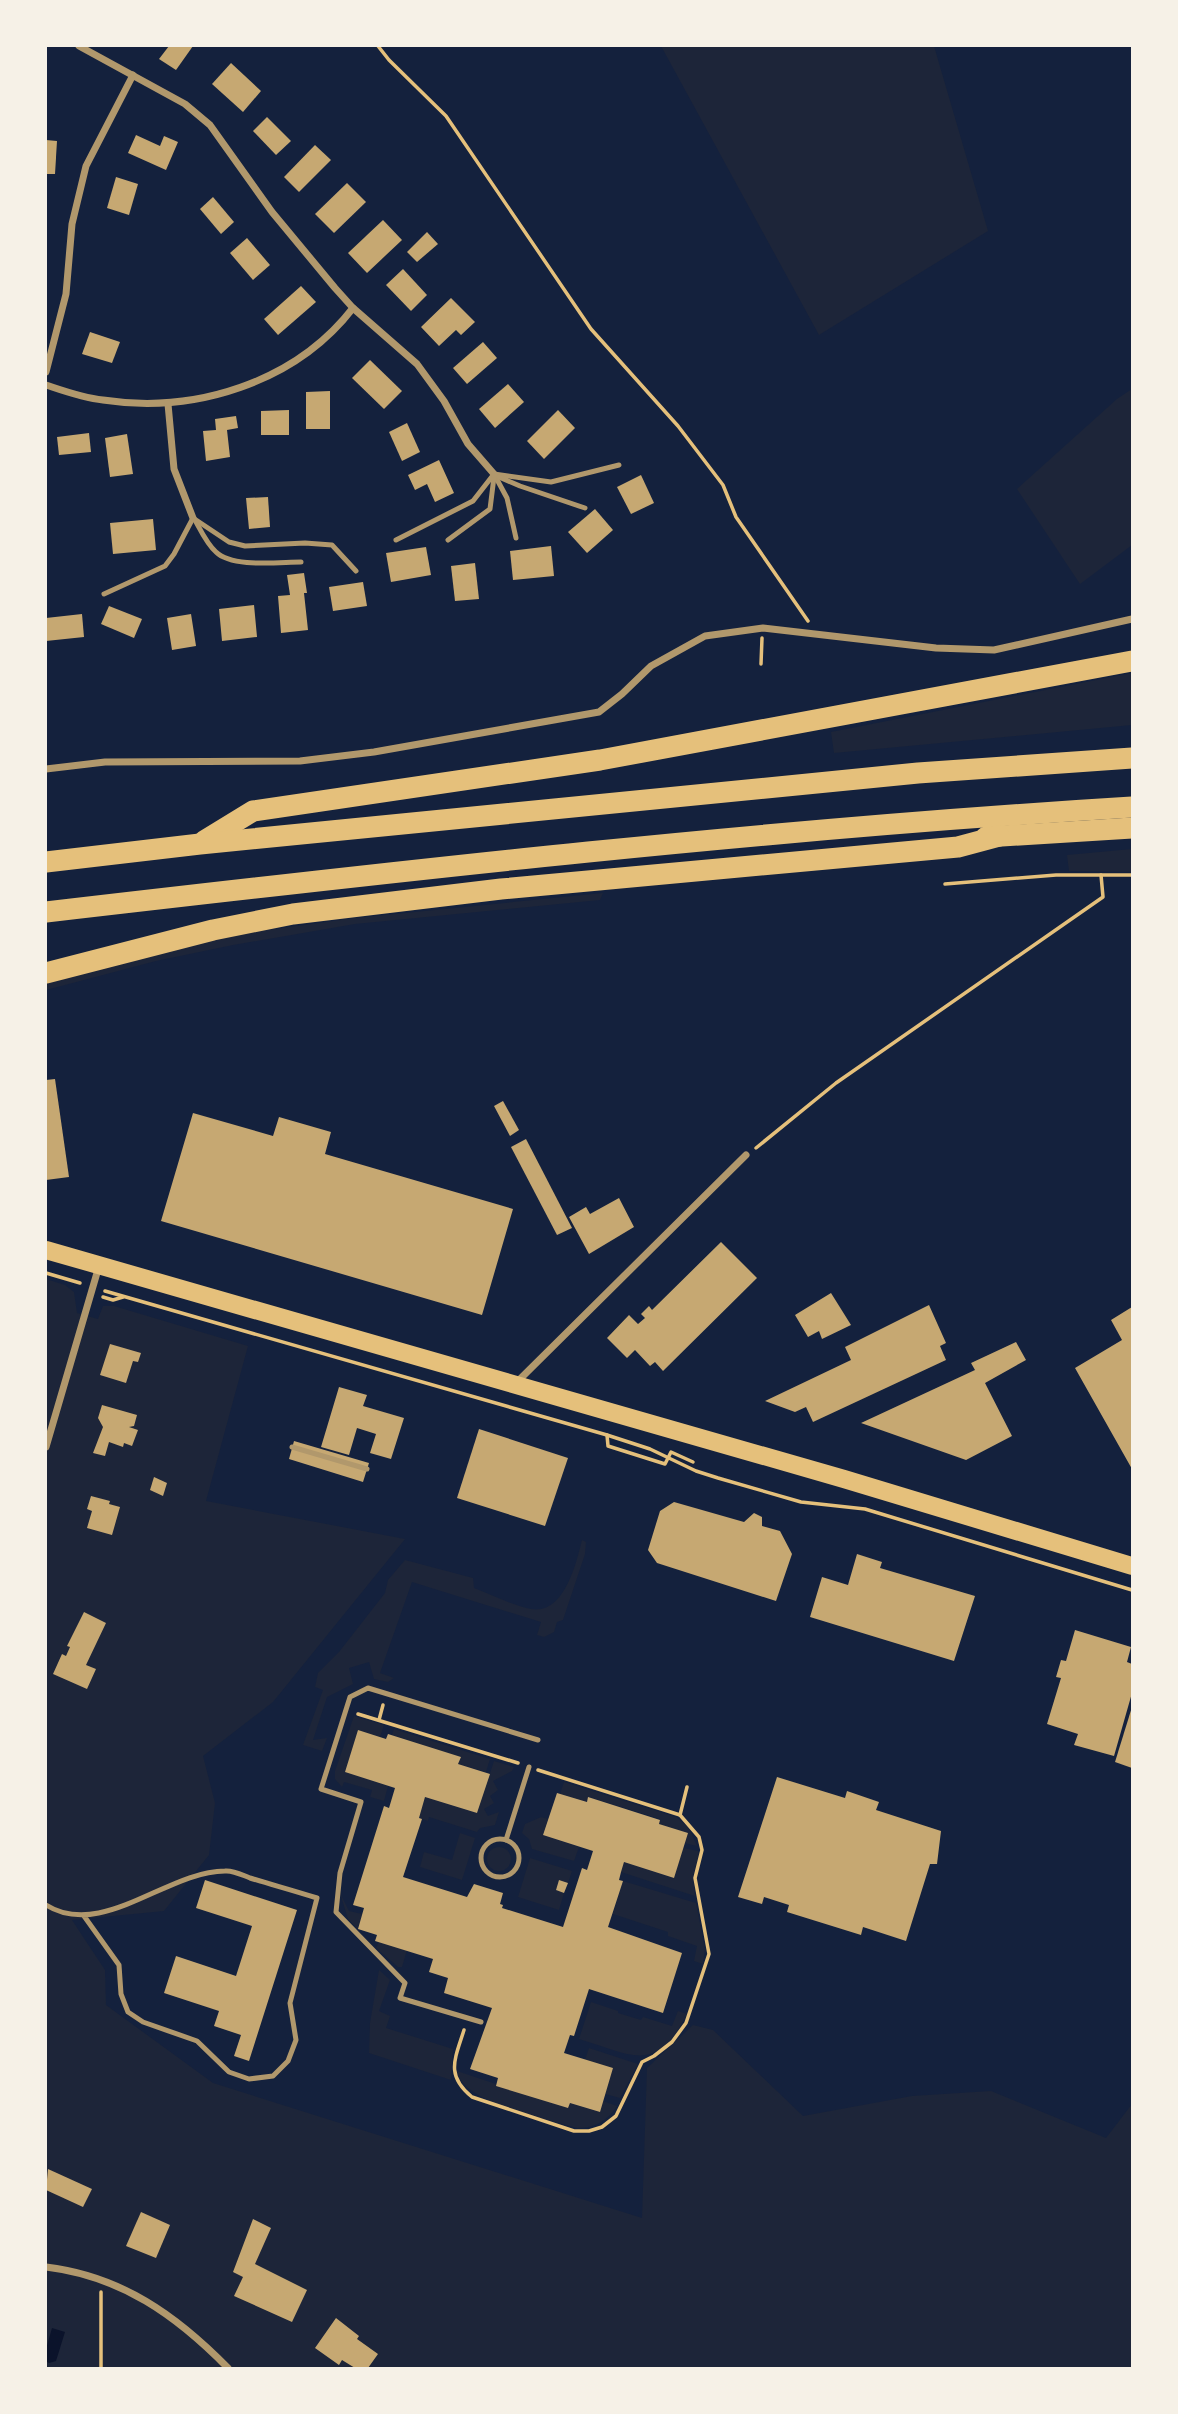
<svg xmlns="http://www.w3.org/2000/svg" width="1178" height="2414" font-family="Barlow,sans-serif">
  <rect width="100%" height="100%" fill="#14213d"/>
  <g fill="#1d2539">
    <polygon points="661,46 934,46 988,231 819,335"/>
    <polygon points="1132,389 1132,545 1080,584 1017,489 1117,399"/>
    <polygon points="1132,673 1132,725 834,753 831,732"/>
    <polygon points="1132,849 1132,872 1069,871 1067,855"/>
    <polygon points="603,893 600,900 355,924 233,945 156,961 46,990 46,980 231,935 355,918"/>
    <polygon points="46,1279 65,1285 74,1292 77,1313 98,1319 103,1306 114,1306 248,1346 206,1501 405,1539 273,1702 203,1756 215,1803 209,1855 164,1911 72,1920 105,1970 106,2005 213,2083 642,2218 647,2068 693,2025 713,2030 803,2116 912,2096 991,2091 1106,2138 1132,2104 1132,2368 46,2368"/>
    <path d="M582 1540 586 1542 585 1554 563 1620 557 1622 554 1632 544 1637 537 1635 541 1622 412 1582 380 1673 394 1678 388 1682 374 1679 369 1662 349 1668 353 1684 327 1697 313 1740 327 1738 322 1751 303 1745 323 1690 315 1687 318 1673 339 1652 385 1593 388 1580 405 1560 473 1578 474 1588C492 1595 512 1605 531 1609 564 1615 576 1564 582 1540Z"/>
    <polygon points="354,1716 384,1725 380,1737 358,1730 345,1772 388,1786 384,1801 370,1797 372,1790 344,1782 342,1787 335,1779 335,1771"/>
    <polygon points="394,1729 490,1759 486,1772 458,1764 460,1757 392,1735"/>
    <polygon points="494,1761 514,1767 512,1771 493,1781 498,1790 490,1796 494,1803 484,1809 488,1816 499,1812 495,1825 480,1828 477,1832 429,1817 428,1821 419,1818 425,1797 477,1813"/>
    <polygon points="564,1782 676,1817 689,1828 697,1846 684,1843 687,1833 659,1824 660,1819 589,1797 587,1802 560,1794"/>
    <polygon points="541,1817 548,1819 543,1835 579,1847 574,1861 532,1849 529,1839 522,1833 525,1824"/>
    <polygon points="460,1833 475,1838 462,1880 420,1867 424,1852 452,1860"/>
    <circle cx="499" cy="1859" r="12"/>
    <polygon points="683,1848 698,1851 699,1854 693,1876 695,1896 621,1872 624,1862 673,1878"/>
    <polygon points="530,1858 572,1871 568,1883 559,1880 556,1890 564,1893 559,1910 518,1897"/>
    <polygon points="623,1881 696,1903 705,1949 703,1964 694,1961 697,1946 668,1936 668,1932 613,1914"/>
    <polygon points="340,1893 349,1911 362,1914 358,1929 348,1919"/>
    <polygon points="379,1941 407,1950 402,1967 398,1967 376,1948"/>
    <polygon points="379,1970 390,1980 379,2011 390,2016 386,2028 453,2049 451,2080 369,2053 370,2023"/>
    <path d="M591 2002 618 2011V2013L641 2020 643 2017 672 2026 678 2011 687 2014C656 2075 632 2055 579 2039Z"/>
    <polygon points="589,2048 638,2064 620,2098 605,2094 613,2068 585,2060"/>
    <path d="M457 2071 568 2108 570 2103 599 2112 603 2101 617 2106C607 2121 595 2128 577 2128 548 2119 462 2103 457 2071Z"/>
  </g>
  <polygon fill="#0b132b" points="52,2328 65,2332 56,2361 49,2363 46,2361 46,2349"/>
  <g fill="#c6a872">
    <polygon points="169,46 193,46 176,70 159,59"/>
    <polygon points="231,63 261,91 243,112 212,84"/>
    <polygon points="267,117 291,141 276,155 253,131"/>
    <polygon points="136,135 160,146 164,136 178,142 166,170 128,153"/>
    <polygon points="46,140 57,141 55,174 46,174"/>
    <polygon points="315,145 331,160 299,192 284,177"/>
    <polygon points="116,177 138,184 129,215 107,208"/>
    <polygon points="347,183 366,202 334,233 315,214"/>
    <polygon points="213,197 234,222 221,234 200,209"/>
    <polygon points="383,220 402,240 367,273 348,253"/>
    <polygon points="427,232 438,244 417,262 407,252"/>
    <polygon points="247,238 270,265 253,280 230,253"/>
    <polygon points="403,269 427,295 411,311 386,285"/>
    <polygon points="301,286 316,302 278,335 264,319"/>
    <polygon points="451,298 475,322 461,335 456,330 439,346 421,327"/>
    <polygon points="90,332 120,342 112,363 82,354"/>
    <polygon points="483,342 497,358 467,384 453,368"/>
    <polygon points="370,360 402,391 384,409 352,378"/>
    <polygon points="508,384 524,402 495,428 479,409"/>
    <polygon points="330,391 330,429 306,429 306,392"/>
    <polygon points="289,410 289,435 261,435 261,411"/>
    <polygon points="558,410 575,428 544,459 527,441"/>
    <polygon points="236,416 238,428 227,430 230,457 206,461 203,431 216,430 215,419"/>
    <polygon points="407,423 420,452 402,461 389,432"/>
    <polygon points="89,433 91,452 59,455 57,437"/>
    <polygon points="127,434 133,474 110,477 105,438"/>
    <polygon points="439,460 454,493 435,502 427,484 415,490 408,475"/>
    <polygon points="641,475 654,503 631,514 617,487"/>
    <polygon points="268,497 270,527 249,529 246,498"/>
    <polygon points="595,509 613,530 587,553 568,532"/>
    <polygon points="153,519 156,550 113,554 110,523"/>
    <polygon points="551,546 554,576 513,580 510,551"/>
    <polygon points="426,547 431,575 391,582 386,553"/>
    <polygon points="475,563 479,599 455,601 451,566"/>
    <polygon points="304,573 307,593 304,593 308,630 281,633 278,596 290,595 287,575"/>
    <polygon points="363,582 367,606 333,611 329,587"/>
    <polygon points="254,605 257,637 222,641 219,609"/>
    <polygon points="109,606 142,619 134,638 101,624"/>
    <polygon points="82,614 84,637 46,641 46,618"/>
    <polygon points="191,614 196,646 172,650 167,618"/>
    <polygon points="55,1079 69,1177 46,1180 46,1080"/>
    <polygon points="503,1101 519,1130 510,1136 494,1106"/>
    <polygon points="193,1113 273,1136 279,1117 331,1132 325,1154 513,1209 482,1315 161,1221"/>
    <polygon points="526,1139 572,1228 557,1235 511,1147"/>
    <polygon points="619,1198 634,1227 589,1254 569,1217 586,1207 590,1214"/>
    <polygon points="721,1242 757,1278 663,1371 655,1362 650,1366 635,1350 627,1358 607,1338 629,1315 638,1324 645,1318 641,1314 649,1306 652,1310"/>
    <polygon points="831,1293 851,1325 822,1339 819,1331 808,1337 795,1315"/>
    <polygon points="929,1305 946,1343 940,1346 946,1360 813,1422 806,1407 795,1412 765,1401 851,1360 845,1347"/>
    <polygon points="1132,1307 1132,1469 1075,1368 1122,1340 1111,1320"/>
    <polygon points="1016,1342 1026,1360 985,1383 1012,1436 966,1460 861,1423 975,1370 971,1363"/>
    <polygon points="110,1344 141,1353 138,1362 133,1361 126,1383 100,1375"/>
    <polygon points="339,1387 367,1395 363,1406 404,1418 391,1459 370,1453 376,1434 357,1428 349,1455 321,1447"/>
    <polygon points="102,1405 137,1415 134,1426 129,1427 138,1430 132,1446 124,1443 123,1447 109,1442 105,1456 93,1453 103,1427 98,1418"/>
    <polygon points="479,1429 568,1458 545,1526 457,1498"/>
    <polygon points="294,1441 369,1463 363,1482 289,1459"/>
    <polygon points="154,1477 167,1483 163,1496 150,1490"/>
    <polygon points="91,1496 110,1501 109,1504 120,1507 112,1535 87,1528 92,1511 87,1509"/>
    <polygon points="674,1502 744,1522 754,1513 762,1517 762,1526 780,1531 792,1554 776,1601 657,1563 648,1550 660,1511"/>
    <polygon points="857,1554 882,1562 880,1568 975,1596 954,1661 810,1617 822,1577 848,1585"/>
    <polygon points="84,1612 106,1623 86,1665 96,1669 87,1689 53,1674 62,1654 66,1656 70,1647 67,1646"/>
    <polygon points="1075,1630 1131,1647 1127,1662 1132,1664 1132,1693 1114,1756 1074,1745 1078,1734 1047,1724 1061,1678 1056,1677 1061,1660 1066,1661"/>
    <polygon points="1132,1707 1132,1768 1115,1762"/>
    <polygon points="358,1730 386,1739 388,1734 461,1757 458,1764 490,1774 477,1813 425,1797 419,1818 422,1819 403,1877 467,1897 474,1884 503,1893 500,1904 503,1905 502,1908 563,1927 582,1868 587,1870 593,1851 543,1835 557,1793 587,1802 588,1797 660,1820 659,1824 688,1833 674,1878 624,1862 621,1872 619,1880 623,1881 608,1927 682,1953 663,2013 589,1989 574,2036 570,2035 564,2053 613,2068 600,2112 570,2103 568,2108 496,2086 498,2078 470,2069 492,2008 444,1993 448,1978 429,1972 433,1959 375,1941 377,1935 358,1929 364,1908 353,1905 384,1806 389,1808 395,1788 345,1772"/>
    <polygon points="777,1777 845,1798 847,1791 879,1802 876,1810 941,1831 937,1864 930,1864 906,1941 863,1927 861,1935 787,1912 789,1905 764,1897 762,1904 738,1897"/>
    <polygon points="205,1880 297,1910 249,2061 234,2056 241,2035 214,2026 219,2011 164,1993 176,1956 236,1976 252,1926 196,1908"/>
    <polygon points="559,1880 568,1883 564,1893 556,1890"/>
    <polygon points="48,2169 92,2189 83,2207 46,2190"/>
    <polygon points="141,2212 170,2225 156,2258 126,2246"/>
    <polygon points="253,2219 271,2228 255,2264 307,2290 292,2322 234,2296 243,2277 233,2272"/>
    <polygon points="336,2318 359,2336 357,2339 378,2354 368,2368 355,2368 342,2360 339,2365 315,2348"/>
  </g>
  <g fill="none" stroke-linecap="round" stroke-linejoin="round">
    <g stroke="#e5c07b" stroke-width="3.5">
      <polyline points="378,46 389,60 446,116 591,329 678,426 723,485 736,517 808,621"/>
      <polyline points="761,664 762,638"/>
      <polyline points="945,884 1056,875 1132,875"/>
      <polyline points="756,1148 836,1083 1103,897 1101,875"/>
      <polyline points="46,1273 80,1283"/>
      <polyline points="105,1291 607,1435 650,1449 696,1471 718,1478 801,1502 865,1509 1132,1590"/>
      <polyline points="103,1297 113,1300 123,1297"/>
      <polyline points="607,1435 608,1446 665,1464 671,1452 693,1462"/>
      <polyline points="358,1714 518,1763"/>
      <polyline points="379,1720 383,1705"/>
      <polyline points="538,1770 680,1815"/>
      <path d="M464 2030C455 2059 445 2075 472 2097L574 2131H589L602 2127 616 2116 642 2062 654 2056 672 2042 686 2023 709 1954 695 1878 702 1850 699 1837 680 1815 687 1787"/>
      <polyline points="101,2368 101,2292"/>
    </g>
    <g stroke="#b1986c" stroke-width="5">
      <polyline points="494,474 551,482 619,465"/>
      <polyline points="494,474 507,498 516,538"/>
      <polyline points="499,477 520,486 585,508"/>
      <polyline points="193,518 229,542 245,546 305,543 332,545 356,571"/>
      <path d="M195 520C201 531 207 544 216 552 232 568 279 562 301 562"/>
      <polyline points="396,540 473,501 494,474"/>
      <polyline points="448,540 490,509 494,477"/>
      <polyline points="104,594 165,566 174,554 193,518"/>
      <polyline points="292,1447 367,1469"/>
      <circle cx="500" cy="1858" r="19"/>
      <polyline points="506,1840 529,1767"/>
      <path d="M46 1905C102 1940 167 1871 225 1871 233 1870 242 1875 250 1878 273 1885 295 1891 317 1898L290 2003 296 2040 288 2061 273 2076 249 2079 229 2072 197 2041 143 2022 128 2012 121 1994 119 1965 84 1916"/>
      <polyline points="481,2022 400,1998 405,1983 336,1912 340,1873 361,1802 321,1789 350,1697 368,1688 538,1740"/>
    </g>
    <g stroke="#b1986c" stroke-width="7">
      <polyline points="79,46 185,104 210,125 272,212 335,288 353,308 417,364 444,401 468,444 494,474"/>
      <polyline points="46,372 66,294 72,224 86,166 133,75"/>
      <path d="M46 385C64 391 83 398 103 400 194 414 295 383 353 308"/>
      <polyline points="168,404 174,469 193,518"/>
      <polyline points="46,769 105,762 300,761 374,752 599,712 622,694 651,666 705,636 763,628 936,648 994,650 1132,619"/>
      <polyline points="515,1384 746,1155"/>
      <polyline points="46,1447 99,1266"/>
      <path d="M46 2267C121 2276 176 2315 228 2368"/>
    </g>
    <polyline stroke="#e5c07b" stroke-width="18" points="46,1250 844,1479 1132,1566"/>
    <g stroke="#e5c07b" stroke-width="21">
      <polyline points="986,837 1132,828"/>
      <polyline points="204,841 253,811 600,760 1132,661"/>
      <polyline points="46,862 200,844 918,773 1132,758"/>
      <path d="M46 912C407 870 769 829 1132 807"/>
      <polyline points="46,973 213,930 293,914 501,889 958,847 999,836"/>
    </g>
  </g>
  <rect width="1178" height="2414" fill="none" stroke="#f6f1e7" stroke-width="94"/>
</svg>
